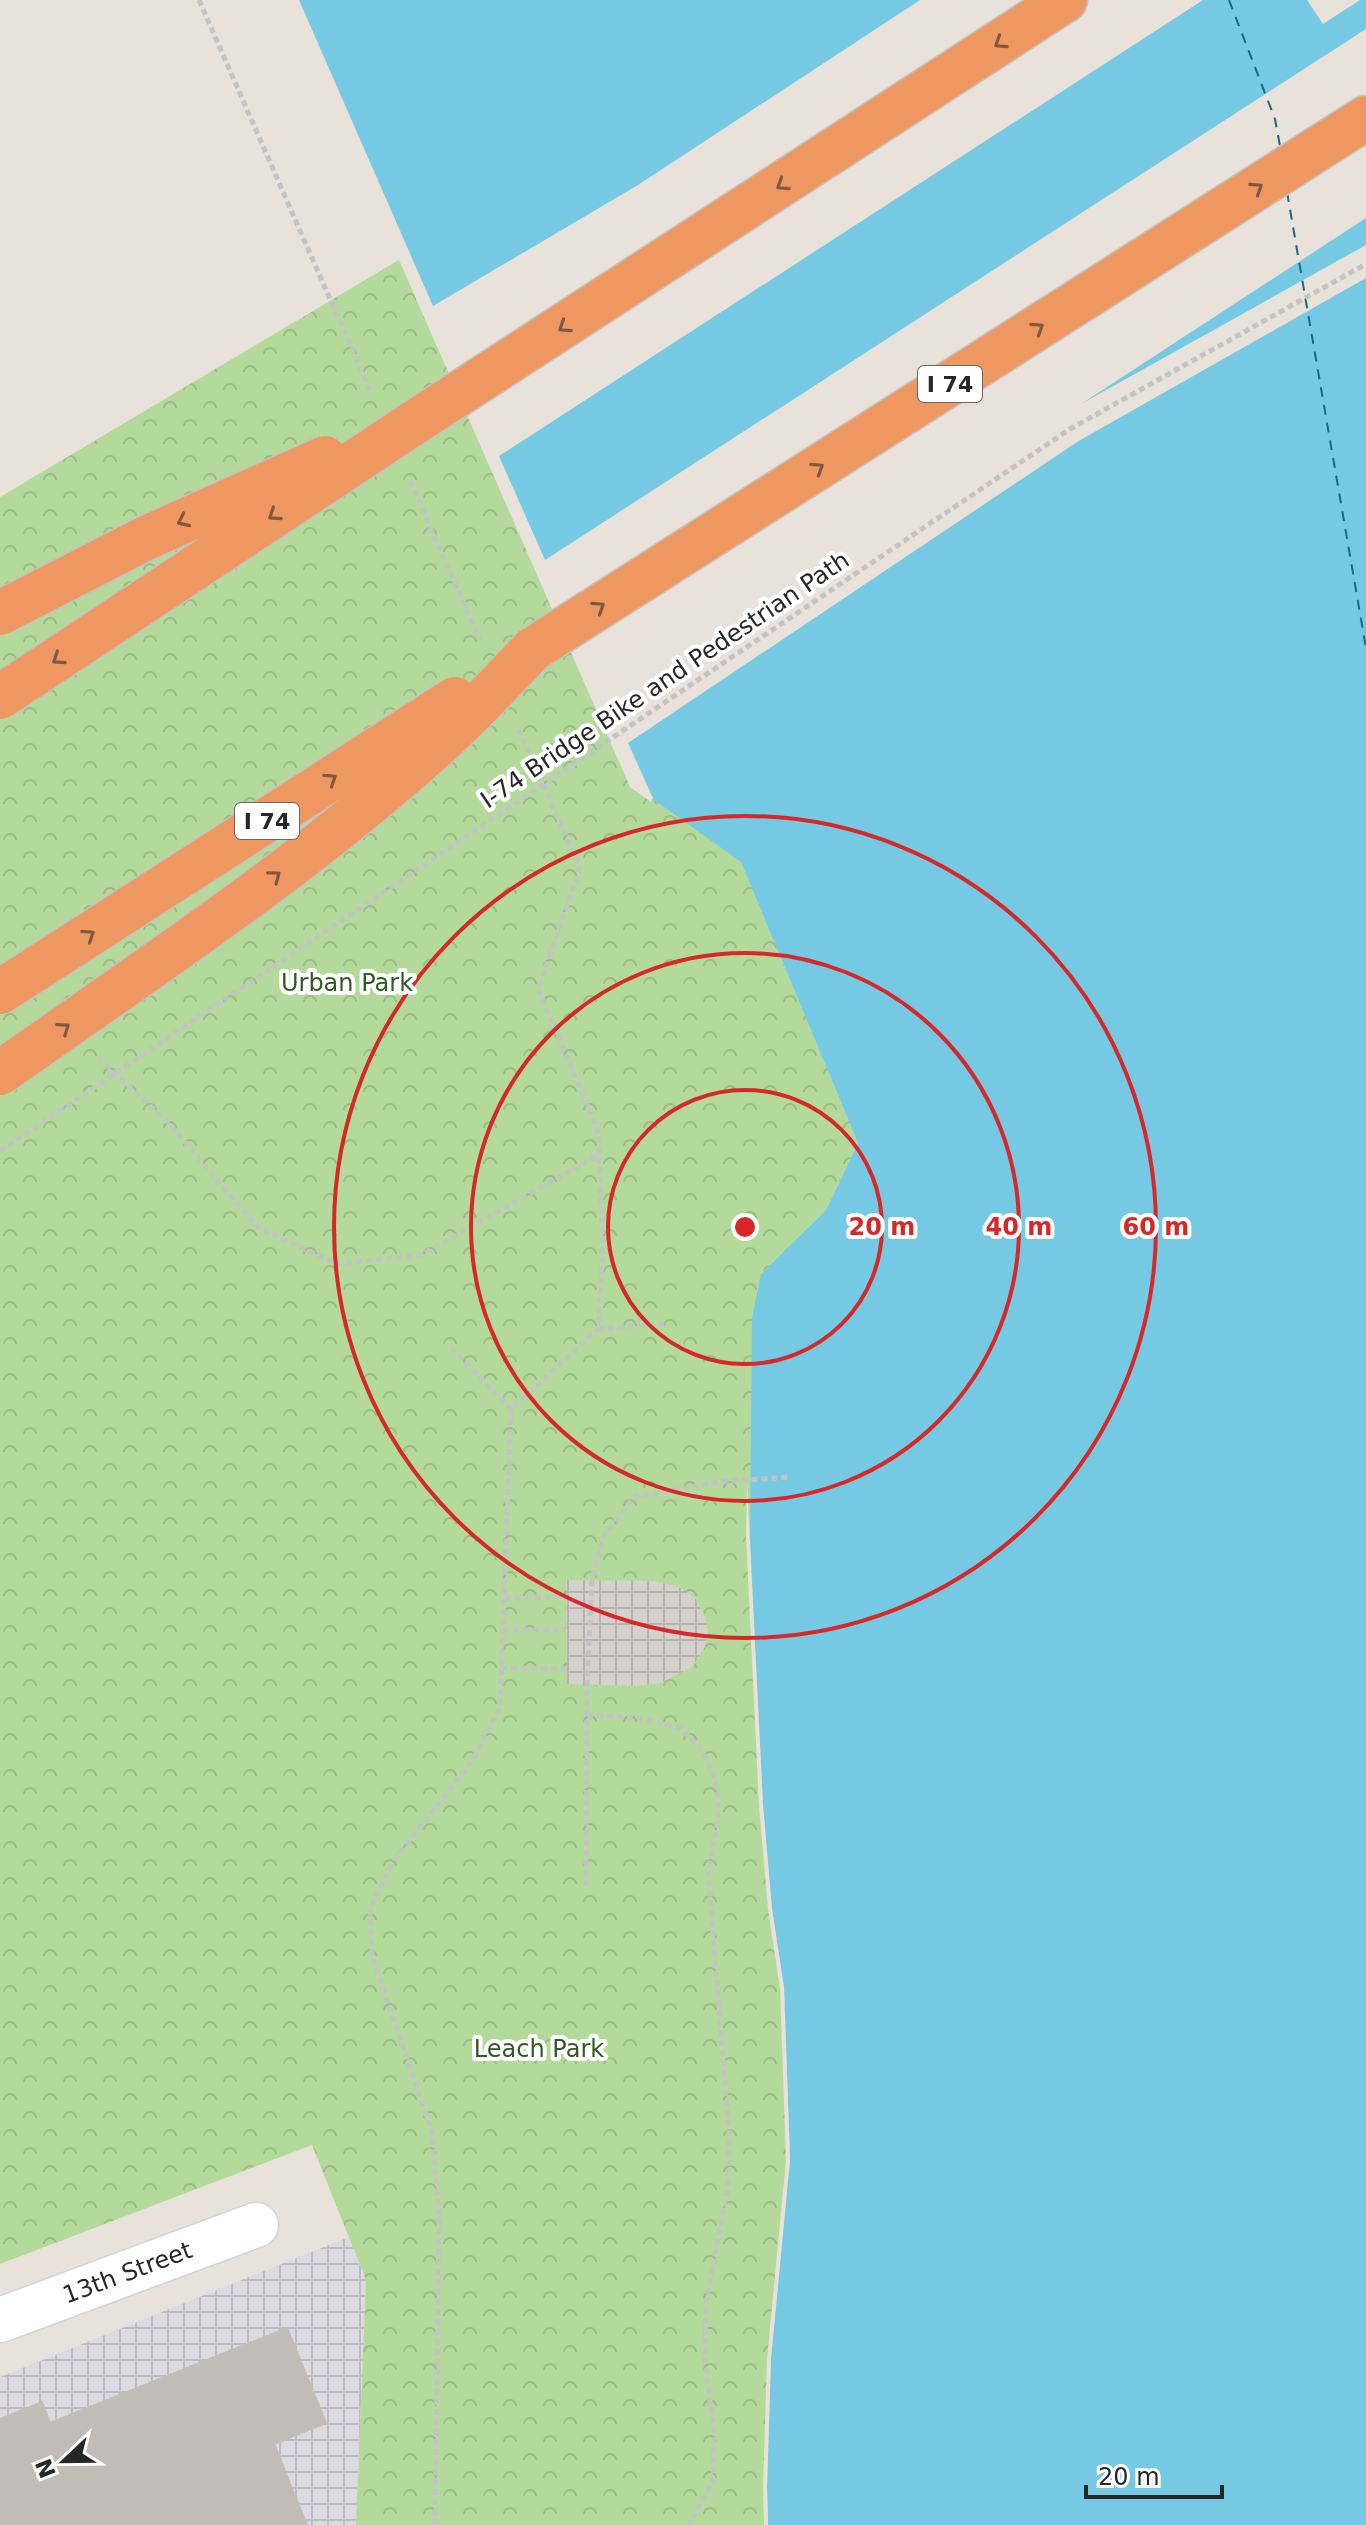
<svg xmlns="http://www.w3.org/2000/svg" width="1366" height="2525" font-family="'DejaVu Sans',sans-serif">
  <defs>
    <pattern id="industrial-grid" width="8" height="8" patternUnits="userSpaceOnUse" patternTransform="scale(2)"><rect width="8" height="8" fill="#dcdae1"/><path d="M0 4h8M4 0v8" fill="none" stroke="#bdbbc1"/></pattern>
    <pattern id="forest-crowns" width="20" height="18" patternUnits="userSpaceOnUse" patternTransform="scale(2)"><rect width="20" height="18" fill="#b3da9b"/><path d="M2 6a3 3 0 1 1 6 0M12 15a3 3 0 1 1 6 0" fill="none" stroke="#9abb86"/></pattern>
    <pattern id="plaza-grid" width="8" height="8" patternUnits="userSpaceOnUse" patternTransform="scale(2)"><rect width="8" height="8" fill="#d5d1cc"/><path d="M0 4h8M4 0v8" fill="none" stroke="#b7b3af"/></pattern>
  </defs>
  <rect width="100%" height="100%" fill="#e8e2da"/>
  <polygon fill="url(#industrial-grid)" points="349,2237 366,2280 356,2525 0,2525 0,2377"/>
  <polygon fill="url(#forest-crowns)" points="402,258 633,785 741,861 858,1143 826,1210 761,1274 772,1909 784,1988 790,2160 767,2488 768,2525 356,2525 366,2280 312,2145 0,2264 0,497"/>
  <polygon fill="url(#plaza-grid)" points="566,1580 652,1581 677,1586 695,1598 704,1614 708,1631 705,1647 692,1667 660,1683 637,1686 567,1684"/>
  <polygon fill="#76c9e2" points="289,0 1366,0 1366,2525 768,2525 767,2488 771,2359 790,2160 784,1988 772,1909 763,1805 750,1536 752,1318 761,1274 826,1210 858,1143 741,862 633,785"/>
  <g fill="#e8e2da">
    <polygon points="285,0 299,0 433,306 638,185 920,0 1203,0 499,456 545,560 1366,29 1366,218 1081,404 1366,245 1366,278 1077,442 628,743 653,798 651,802 630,787"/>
    <polygon points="1307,0 1360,0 1323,24"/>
    <polygon points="747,1483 763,1805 772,1909 784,1988 790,2160 771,2359 767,2488 768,2525 764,2525 763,2488 767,2359 786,2160 780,1989 768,1909 759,1806 746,1536"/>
  </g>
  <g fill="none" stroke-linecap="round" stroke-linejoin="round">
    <g stroke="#196789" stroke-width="2" stroke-dasharray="10 8" stroke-linecap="butt">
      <polyline points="1229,0 1275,119 1280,146"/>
      <polyline points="1287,192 1366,648"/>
    </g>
  </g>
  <polygon fill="#c1bcb6" stroke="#c3bdb4" stroke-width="2" points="287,2328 326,2423 274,2444 307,2525 0,2525 0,2419 42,2402 50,2423"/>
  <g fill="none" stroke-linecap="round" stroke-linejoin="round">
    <defs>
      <g id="minor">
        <path id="s1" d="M0 2320 256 2225"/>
      </g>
      <g id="highway">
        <polyline points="409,426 1065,0"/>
        <polyline points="533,649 1366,118"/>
      </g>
    </defs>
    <use href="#minor" stroke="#cfd3df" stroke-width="47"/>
    <use href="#highway" stroke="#c3c3c3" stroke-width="47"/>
    <g stroke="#c3c3c3" stroke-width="5" stroke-dasharray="6 4" stroke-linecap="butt">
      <polyline points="199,0 372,395"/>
      <polyline points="410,481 480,640"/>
      <polyline points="98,1058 168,1122 257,1227 337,1264 421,1255 600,1154"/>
      <polyline points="598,1329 664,1324"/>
      <polyline points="451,1348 511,1409"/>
      <polyline points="505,1598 566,1597"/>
      <polyline points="503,1630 566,1630"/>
      <polyline points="501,1668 567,1669"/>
      <polyline points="587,1715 640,1718 680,1728 700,1748 713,1773 718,1795 718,1820 708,1871 729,2132 728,2186 706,2302 705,2360 714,2431 713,2481 689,2525"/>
      <polyline points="586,1886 587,1684 592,1580 603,1537 634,1497 719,1482 790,1477"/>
      <polyline points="435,2525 439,2214 432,2132 372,1956 370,1909 394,1860 471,1763 500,1707 511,1409 598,1329 603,1246 598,1131 538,989 580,868 519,730"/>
    </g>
    <use href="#minor" stroke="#fff" stroke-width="44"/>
    <use href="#highway" stroke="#ee9760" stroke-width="44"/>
    <defs>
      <g id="highway-bridge">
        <polyline points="0,613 146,538 325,458"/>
        <polyline points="0,697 409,426"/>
        <polyline points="0,992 455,699"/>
        <path d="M0 1073C150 967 307 864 443 740 475 711 504 679 533 649"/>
      </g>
    </defs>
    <use href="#highway-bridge" stroke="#c3c3c3" stroke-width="47" stroke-linecap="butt"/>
    <polyline stroke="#c3c3c3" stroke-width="5" stroke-dasharray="6 4" stroke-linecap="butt" points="0,1151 1070,429 1366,264"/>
    <use href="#highway-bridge" stroke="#ee9760" stroke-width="44"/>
  </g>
  <defs><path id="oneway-chevron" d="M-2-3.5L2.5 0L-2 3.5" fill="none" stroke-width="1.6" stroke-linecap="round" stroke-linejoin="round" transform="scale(2)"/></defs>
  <g stroke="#815941">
    <use href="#oneway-chevron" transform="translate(1000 43) rotate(147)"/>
    <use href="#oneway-chevron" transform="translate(782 185) rotate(147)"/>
    <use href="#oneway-chevron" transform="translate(1257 188) rotate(-33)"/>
    <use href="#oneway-chevron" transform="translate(564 327) rotate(147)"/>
    <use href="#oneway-chevron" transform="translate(1038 328) rotate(-33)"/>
    <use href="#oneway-chevron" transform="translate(818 468) rotate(-33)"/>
    <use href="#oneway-chevron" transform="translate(274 515) rotate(146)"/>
    <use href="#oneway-chevron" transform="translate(183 521) rotate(155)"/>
    <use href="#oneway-chevron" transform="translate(599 607) rotate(-33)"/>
    <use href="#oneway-chevron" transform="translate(58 659) rotate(146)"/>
    <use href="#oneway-chevron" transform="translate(331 779) rotate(-33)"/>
    <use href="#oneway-chevron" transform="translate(275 876) rotate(-37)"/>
    <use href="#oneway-chevron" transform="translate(89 935) rotate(-33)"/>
    <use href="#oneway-chevron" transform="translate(64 1028) rotate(-35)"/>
  </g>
  <g fill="none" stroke="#d62828" stroke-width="4">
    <circle cx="745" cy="1227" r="137"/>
    <circle cx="745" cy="1227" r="274"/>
    <circle cx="745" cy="1227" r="411"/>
  </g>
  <g text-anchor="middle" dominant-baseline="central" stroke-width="8" stroke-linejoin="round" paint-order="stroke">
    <g fill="#fff" stroke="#686868" stroke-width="2">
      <rect x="918" y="366" width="64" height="36" rx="6"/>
      <rect x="235" y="803" width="64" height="36" rx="6"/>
    </g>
    <g font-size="22" font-weight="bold" fill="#272727">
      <text x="950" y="384">I 74</text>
      <text x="267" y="821">I 74</text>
    </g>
    <g font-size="24" fill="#272727" stroke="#fff">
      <text transform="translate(665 680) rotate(-34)">I-74 Bridge Bike and Pedestrian Path</text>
      <text stroke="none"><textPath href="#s1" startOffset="136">13th Street</textPath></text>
    </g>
    <g font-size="24" fill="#2f5c20" stroke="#fff">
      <text x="347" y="983">Urban Park</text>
      <text x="539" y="2049">Leach Park</text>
    </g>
  </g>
  <circle cx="745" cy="1227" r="12" fill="#d62828" stroke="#fff" stroke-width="4"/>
  <g font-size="24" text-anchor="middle" font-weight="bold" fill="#d62828" stroke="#fff" stroke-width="8" stroke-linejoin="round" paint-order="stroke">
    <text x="882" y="1235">20 m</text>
    <text x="1019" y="1235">40 m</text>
    <text x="1156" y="1235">60 m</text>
  </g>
  <g transform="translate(64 2461) rotate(248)" stroke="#ffffff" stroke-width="6" paint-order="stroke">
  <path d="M0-6L14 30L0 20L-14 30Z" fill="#272727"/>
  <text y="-12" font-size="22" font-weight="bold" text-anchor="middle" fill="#272727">N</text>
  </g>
  <path d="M1086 2485v12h136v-12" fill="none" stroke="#272727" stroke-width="4"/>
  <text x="1098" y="2485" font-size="24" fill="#272727" stroke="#ffffff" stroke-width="6" paint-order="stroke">20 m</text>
</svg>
